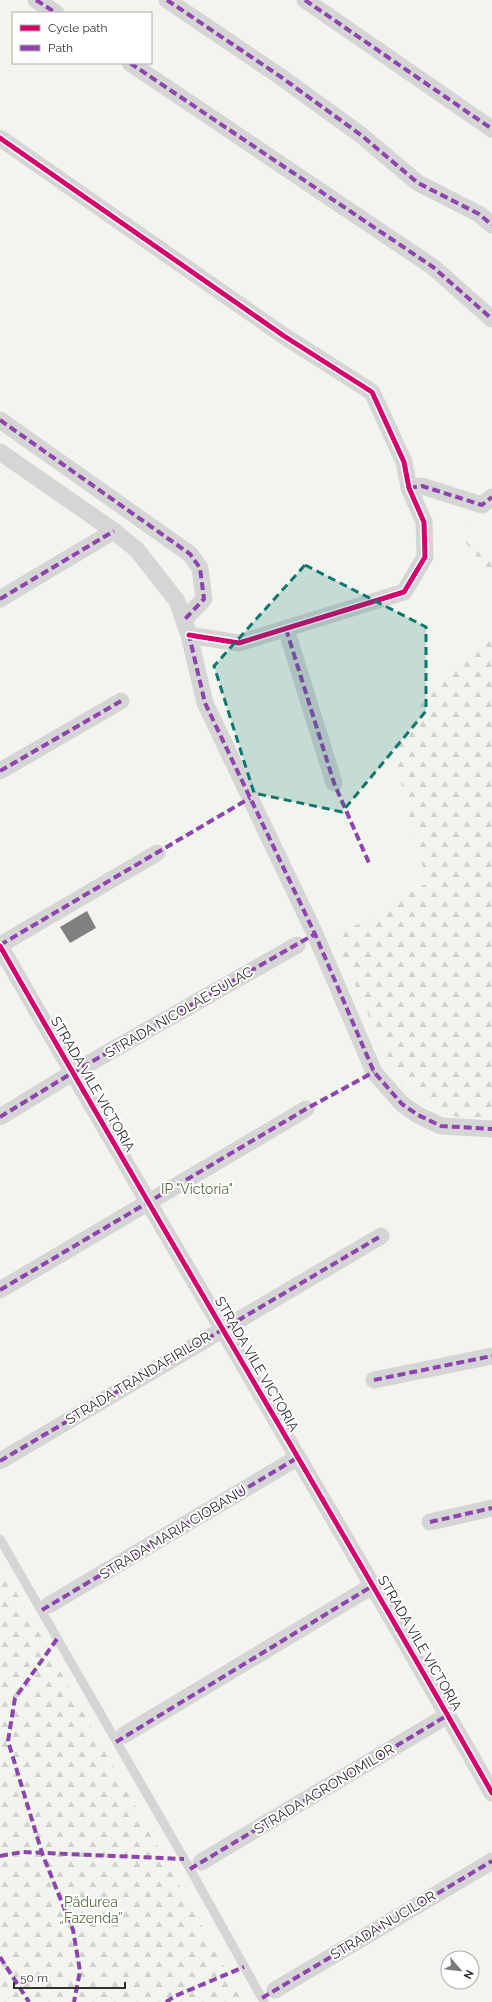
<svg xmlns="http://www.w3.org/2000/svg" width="492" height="2002" font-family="Raleway,sans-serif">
  <defs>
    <pattern id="forest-firs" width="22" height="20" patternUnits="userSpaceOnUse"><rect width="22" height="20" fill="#f2f5ed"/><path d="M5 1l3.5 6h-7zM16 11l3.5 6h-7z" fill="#d0d2cc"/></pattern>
  </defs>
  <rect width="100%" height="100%" fill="#fff"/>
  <path fill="#f2f5ed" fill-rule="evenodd" d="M0 0H492V2002H244L33 1621 0 1564ZM13 13H151V63H13ZM448 1958H472V1982H448Z"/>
  <g fill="url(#forest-firs)">
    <polygon points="465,526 492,560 492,580 465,541"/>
    <polygon points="492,628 492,1120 463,1119 432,1108 397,1079 334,938 427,883 390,741 406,739 420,706"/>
    <polygon points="0,1564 33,1621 244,2002 0,2002"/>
  </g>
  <polygon fill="#808080" points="87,911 96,928 70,943 60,927"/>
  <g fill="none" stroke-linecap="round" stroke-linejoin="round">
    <polyline stroke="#d5d5d5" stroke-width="9" points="0,1539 190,1869 264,2002"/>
    <g stroke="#d5d5d5" stroke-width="17">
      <polyline points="36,0 56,13"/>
      <polyline points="167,0 281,77 361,135 418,183 479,214 492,225"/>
      <polyline points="305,0 492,129"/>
      <polyline points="130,63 433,267 492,319"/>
      <polyline points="0,138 284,336 372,392 404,462 409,488 424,522 425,557 404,592 239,643 189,635"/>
      <polyline points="0,420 190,554 200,568 204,599 184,620"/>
      <polyline points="0,452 114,531 137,550 177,601 189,635 205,703 315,934 374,1072 402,1104 418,1115 441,1126 492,1129"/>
      <polyline points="409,488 422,486 482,505 492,497"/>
      <polyline points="0,599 114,531"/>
      <polyline points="286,629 334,783"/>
      <polyline points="0,771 121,701"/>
      <polyline points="0,945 157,853"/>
      <path d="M0 946C162 1230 331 1509 492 1793"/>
      <polyline points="0,1117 72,1073 297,945"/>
      <polyline points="0,1290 306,1109"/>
      <polyline points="374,1380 492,1356"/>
      <polyline points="0,1461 381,1236"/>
      <polyline points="430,1522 492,1508"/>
      <polyline points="49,1605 297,1458"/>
      <polyline points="124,1735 374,1585"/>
      <polyline points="201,1862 448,1715"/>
      <polyline points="275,1990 492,1861"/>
    </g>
    <g stroke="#8e44ad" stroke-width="4" stroke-dasharray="8 4" stroke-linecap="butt">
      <polyline points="36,0 56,13"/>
      <polyline points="167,0 281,77 361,135 418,183 479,214 492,225"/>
      <polyline points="305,0 492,129"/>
      <polyline points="130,63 433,267 492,319"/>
      <polyline points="0,420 190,554 200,568 204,599 184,620"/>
      <polyline points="409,488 422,486 482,505 492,497"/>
      <polyline points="0,599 114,531"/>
      <polyline points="286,629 334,783 369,863"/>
      <polyline points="191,635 189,635 205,703 315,934 374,1072 402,1104 418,1115 441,1126 492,1129"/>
      <polyline points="0,771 121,701"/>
      <polyline points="0,945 250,798"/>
      <polyline points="0,1117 72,1073 315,934"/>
      <polyline points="0,1290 306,1109 374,1072"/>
      <polyline points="374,1380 492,1356"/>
      <polyline points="0,1461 381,1236"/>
      <polyline points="430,1522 492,1508"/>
      <polyline points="42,1610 297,1458"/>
      <polyline points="57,1639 15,1698 8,1741 42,1853 73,1930 80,1971 74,2002"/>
      <polyline points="116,1742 374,1585"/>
      <polyline points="0,1856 22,1852 184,1859"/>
      <polyline points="190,1869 448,1715"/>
      <polyline points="0,1957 29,2002"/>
      <polyline points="262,1998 492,1861"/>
      <polyline points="166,2002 175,1996 244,1967"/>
    </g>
    <defs>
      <g id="cycleway">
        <polyline points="0,138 284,336 372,392 404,462 409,488 424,522 425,557 404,592 239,643 189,635"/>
        <path d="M0 946C162 1230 331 1509 492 1793"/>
      </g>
    </defs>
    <use href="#cycleway" stroke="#fff" stroke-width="8"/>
    <use href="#cycleway" stroke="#d6006c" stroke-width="5"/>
  </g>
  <path fill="#0f766e" fill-opacity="0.2" stroke="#0f766e" stroke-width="3" stroke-dasharray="8 5" stroke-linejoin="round" d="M305 565 426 627V711L342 812 254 793 214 666Z"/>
  <g text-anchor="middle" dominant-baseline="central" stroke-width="4" stroke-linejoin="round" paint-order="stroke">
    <g font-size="14" fill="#313131" stroke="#fff">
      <text transform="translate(179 1012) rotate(-30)">STRADA NICOLAE SULAC</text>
      <text transform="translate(93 1084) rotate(60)">STRADA VILE VICTORIA</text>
      <text transform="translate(257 1364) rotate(60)">STRADA VILE VICTORIA</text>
      <text transform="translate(138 1378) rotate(-31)">STRADA TRANDAFIRILOR</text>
      <text transform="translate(173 1532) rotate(-31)">STRADA MARIA CIOBANU</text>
      <text transform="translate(420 1643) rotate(60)">STRADA VILE VICTORIA</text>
      <text transform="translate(324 1789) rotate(-31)">STRADA AGRONOMILOR</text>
      <text transform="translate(383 1925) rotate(-31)">STRADA NUCILOR</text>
    </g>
    <g font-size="14" fill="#586b3f" stroke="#fff">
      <text x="197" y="1189">IP "Victoria"</text>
      <text x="91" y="1902">Pădurea<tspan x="91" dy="16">„Fazenda”</tspan></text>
    </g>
  </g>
  <rect x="12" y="12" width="140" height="52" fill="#ffffff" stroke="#adadad"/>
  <rect x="20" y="25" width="20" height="6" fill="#d6006c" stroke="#adadad"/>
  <text x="48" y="32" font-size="12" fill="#313131">Cycle path</text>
  <rect x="20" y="45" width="20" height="6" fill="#8e44ad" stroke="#adadad"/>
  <text x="48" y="52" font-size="12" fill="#313131">Path</text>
  <g transform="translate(460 1970) rotate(118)"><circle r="19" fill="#ffffff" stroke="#adadad"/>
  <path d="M0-3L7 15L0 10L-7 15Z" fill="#797979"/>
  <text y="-6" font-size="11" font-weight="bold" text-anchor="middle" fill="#313131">N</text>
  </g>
  <path d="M14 1982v6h111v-6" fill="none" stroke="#313131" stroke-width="2"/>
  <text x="20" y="1982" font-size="12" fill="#313131" stroke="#ffffff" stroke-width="3" paint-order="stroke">50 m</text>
</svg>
